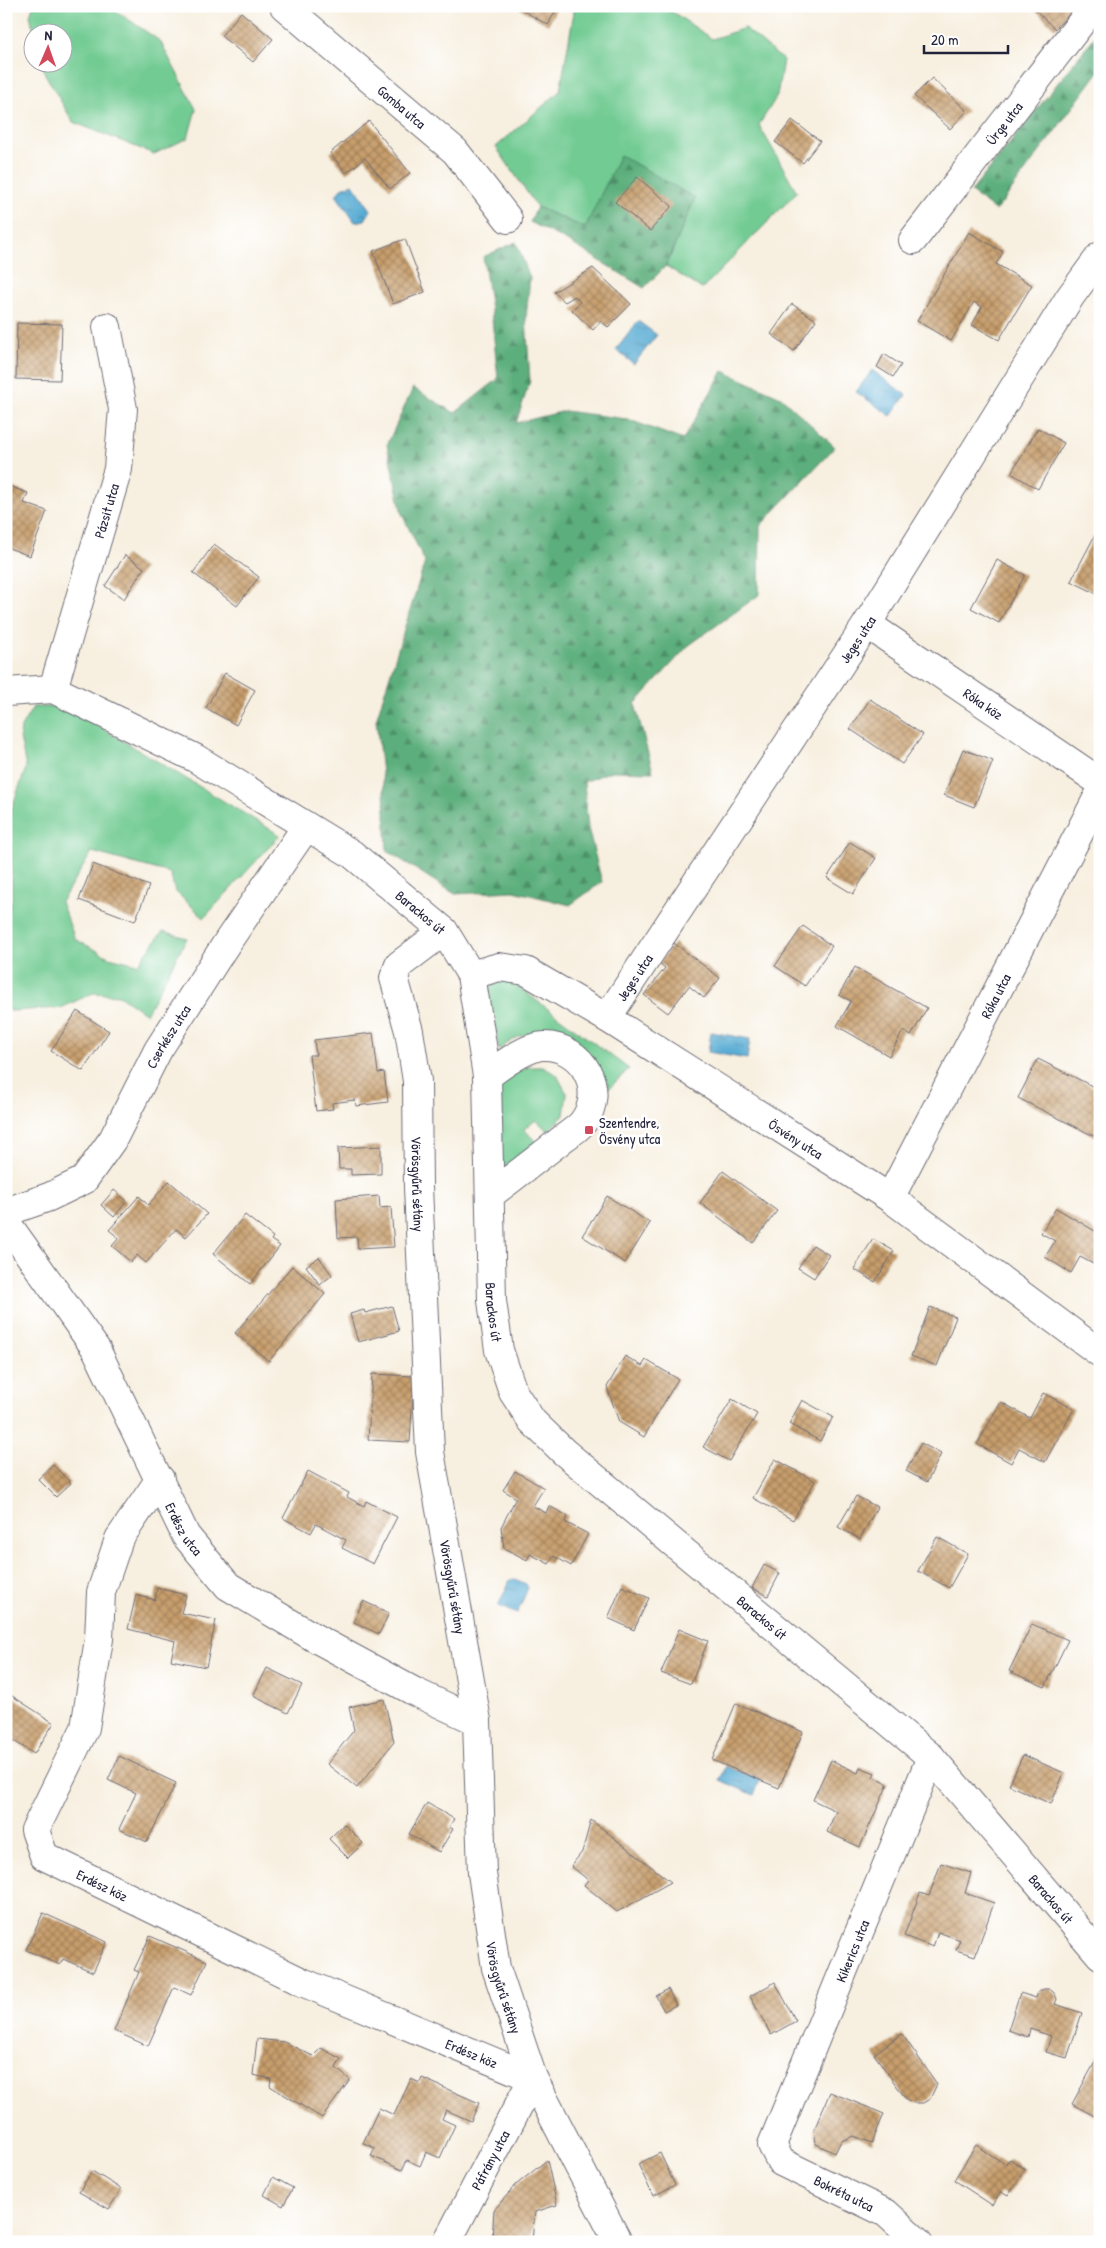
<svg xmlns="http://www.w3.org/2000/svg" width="1106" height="2248" font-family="'Patrick Hand',sans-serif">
  <defs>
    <pattern id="forest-firs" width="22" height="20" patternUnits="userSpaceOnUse" patternTransform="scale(1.25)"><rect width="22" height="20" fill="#5caf7c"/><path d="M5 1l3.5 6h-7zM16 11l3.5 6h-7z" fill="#4c8e67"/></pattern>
    <pattern id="water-ripples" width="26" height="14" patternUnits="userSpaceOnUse" patternTransform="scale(1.25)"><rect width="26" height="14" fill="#57abd3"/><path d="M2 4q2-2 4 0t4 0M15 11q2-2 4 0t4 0" fill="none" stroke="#488bac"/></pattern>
    <pattern id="building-cross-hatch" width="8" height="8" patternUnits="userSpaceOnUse" patternTransform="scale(1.25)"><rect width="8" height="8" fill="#c79e6c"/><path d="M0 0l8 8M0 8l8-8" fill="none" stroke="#a1805a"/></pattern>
  </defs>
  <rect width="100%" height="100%" fill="#fff"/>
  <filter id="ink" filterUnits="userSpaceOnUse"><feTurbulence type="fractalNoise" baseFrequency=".02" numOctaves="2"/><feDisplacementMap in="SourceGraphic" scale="10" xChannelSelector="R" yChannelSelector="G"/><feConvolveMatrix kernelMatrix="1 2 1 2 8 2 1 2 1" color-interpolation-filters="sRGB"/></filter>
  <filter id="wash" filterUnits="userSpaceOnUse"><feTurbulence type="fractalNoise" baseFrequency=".0096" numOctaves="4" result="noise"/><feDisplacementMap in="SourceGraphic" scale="20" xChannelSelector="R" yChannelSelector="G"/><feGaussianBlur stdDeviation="1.12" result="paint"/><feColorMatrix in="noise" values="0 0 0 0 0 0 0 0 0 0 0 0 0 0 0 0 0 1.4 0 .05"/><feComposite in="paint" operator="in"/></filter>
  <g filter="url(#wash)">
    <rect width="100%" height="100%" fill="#f7efdf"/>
    <g fill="#71cb92" stroke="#4a7666">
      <polygon points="33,6 109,6 160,41 196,109 188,138 154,154 73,122 45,74 42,63 62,62 62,32 34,32 30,15"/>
      <polygon points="575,6 664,6 712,39 745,28 783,60 777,96 759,125 797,192 702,289 666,266 695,198 585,228 537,207 496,147 560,91"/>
      <polygon points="33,707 67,707 280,835 204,918 175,891 170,873 92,852 61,902 75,939 109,957 138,964 163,931 187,938 146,1014 119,995 93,993 61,1008 11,1011 6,1008 6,920 12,898 10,813 26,768 20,737 21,727"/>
      <path d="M509 980 629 1069 603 1094 554 1034C528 1032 520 1033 499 1050L492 1011 486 993 496 981Z"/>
      <polygon points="527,1067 543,1067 557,1075 567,1094 564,1115 548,1131 536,1120 524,1129 536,1142 500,1174 498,1085 516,1072"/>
    </g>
    <g fill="url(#forest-firs)" stroke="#3f685c">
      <polygon points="1100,30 1100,70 996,211 971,192"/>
      <polygon points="620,155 695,198 666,266 644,288 571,243 530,222 537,207 585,228"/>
      <polygon points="516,242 530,278 526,318 530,381 516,423 565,411 627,419 683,440 723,371 781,397 835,447 760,526 759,595 688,646 635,704 653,772 612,771 584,782 588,828 602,882 570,905 514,891 455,894 387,851 384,791 376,720 425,562 402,514 387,445 413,388 455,413 498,379 491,309 483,257"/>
    </g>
    <g fill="url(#water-ripples)" stroke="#3c6687">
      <polygon points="353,184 371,210 365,220 355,222 336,195 342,188"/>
      <polygon points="638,321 657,335 634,364 616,350"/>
      <polygon points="872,370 906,395 891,416 856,392"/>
      <polygon points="711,1032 750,1039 747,1059 708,1052"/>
      <polygon points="515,1579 526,1584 528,1588 517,1614 498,1606 510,1580"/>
      <polygon points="726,1766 760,1780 754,1795 720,1780"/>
    </g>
    <g id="blocks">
      <g fill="url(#building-cross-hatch)">
        <polygon points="515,6 558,6 548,25"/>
        <polygon points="1031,6 1077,6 1055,29"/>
        <polygon points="241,12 273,39 253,62 221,36"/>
        <polygon points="932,78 967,111 950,129 914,96"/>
        <polygon points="792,120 820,141 803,163 775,142"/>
        <polygon points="369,121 410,173 390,189 365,158 346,173 330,153"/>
        <polygon points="637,177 672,206 650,231 615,202"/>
        <polygon points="969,232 1003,252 996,264 1032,285 999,340 972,325 982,307 974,302 951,341 917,321"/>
        <polygon points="405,239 425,292 393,304 373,251"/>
        <polygon points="593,268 631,304 608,327 601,321 593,330 572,310 580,302 575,296 565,302 554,292"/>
        <polygon points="792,304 816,320 794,351 771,334"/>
        <polygon points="17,323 62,324 60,380 16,379"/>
        <polygon points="884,354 901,365 893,377 877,367"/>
        <polygon points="1038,428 1064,443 1038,489 1011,473"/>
        <polygon points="6,485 28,493 24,503 47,511 30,556 6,547 6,540 12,524 6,521"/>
        <polygon points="1095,535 1100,537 1099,595 1071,581"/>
        <polygon points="214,544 259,577 237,606 193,573"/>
        <polygon points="125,555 144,568 124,599 105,586"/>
        <polygon points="997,560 1025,575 999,623 971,608"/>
        <polygon points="225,673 255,690 236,725 206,708"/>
        <polygon points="870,699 923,735 902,764 850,729"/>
        <polygon points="963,749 993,761 974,807 944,795"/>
        <polygon points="850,842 876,858 853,894 827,878"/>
        <polygon points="93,864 149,886 135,921 79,900"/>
        <polygon points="803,926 832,946 805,986 775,966"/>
        <polygon points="674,943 720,978 704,998 689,986 668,1013 644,995 665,968 659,963"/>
        <polygon points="855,967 927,1008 911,1036 903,1031 889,1056 837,1026 851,1001 839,995"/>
        <polygon points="77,1011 109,1031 83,1071 51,1051"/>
        <polygon points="373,1033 378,1073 384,1072 388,1102 356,1106 355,1100 332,1103 333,1109 316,1111 309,1055 316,1055 314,1040"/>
        <polygon points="1038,1059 1100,1090 1100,1139 1018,1098"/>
        <polygon points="381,1146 381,1174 351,1175 351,1169 339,1169 338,1148"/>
        <polygon points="723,1171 777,1211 753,1243 700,1203"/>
        <polygon points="169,1181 207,1214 186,1237 176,1229 146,1263 137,1255 131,1262 112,1246 119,1238 109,1230 139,1196 148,1205"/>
        <polygon points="114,1190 127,1201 114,1217 101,1205"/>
        <polygon points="379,1196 380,1208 391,1207 394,1247 358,1249 357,1237 338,1238 336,1199"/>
        <polygon points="607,1196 650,1223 625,1263 582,1236"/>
        <polygon points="1056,1208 1100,1234 1100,1261 1097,1266 1080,1257 1071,1273 1045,1257 1055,1241 1041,1233"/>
        <polygon points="245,1215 273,1237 271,1240 280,1246 250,1284 213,1254"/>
        <polygon points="873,1239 894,1251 875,1282 854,1269"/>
        <polygon points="813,1245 829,1255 814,1278 798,1268"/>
        <polygon points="319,1257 332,1275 320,1285 306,1266"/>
        <polygon points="292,1266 325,1294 269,1361 235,1333"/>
        <polygon points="392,1306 399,1331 358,1342 350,1314 364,1310 365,1313"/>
        <polygon points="930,1307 956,1317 937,1366 911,1356"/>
        <polygon points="625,1356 642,1366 646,1360 678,1379 644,1437 619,1422 607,1387"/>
        <polygon points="372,1374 414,1376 410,1442 368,1440"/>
        <polygon points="1043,1393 1074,1409 1045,1462 1019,1448 1011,1463 977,1444 1001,1402 1030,1418"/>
        <polygon points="732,1399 757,1414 729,1461 703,1447"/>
        <polygon points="802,1400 833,1417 820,1441 789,1424"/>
        <polygon points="921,1443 941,1454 927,1482 906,1471"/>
        <polygon points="775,1459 815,1481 793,1520 753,1498"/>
        <polygon points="53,1465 71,1483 56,1497 38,1479"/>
        <polygon points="308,1471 349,1493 347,1497 364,1506 366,1501 397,1517 373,1564 342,1548 346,1540 316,1524 311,1533 283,1518"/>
        <polygon points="515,1471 544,1488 533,1506 546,1513 549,1506 568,1516 565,1522 588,1534 571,1566 554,1556 549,1564 530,1554 527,1560 504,1548 501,1527 516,1498 503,1490"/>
        <polygon points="856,1496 877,1507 860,1539 838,1527"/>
        <polygon points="937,1537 968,1554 949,1588 918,1571"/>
        <polygon points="764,1565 780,1573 768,1596 752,1588"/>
        <polygon points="622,1586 649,1598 634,1630 608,1618"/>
        <polygon points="157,1588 186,1595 181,1613 216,1620 206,1667 171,1660 175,1641 128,1629 136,1595 155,1600"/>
        <polygon points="363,1601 389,1613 379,1634 354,1622"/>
        <polygon points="1032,1624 1068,1640 1045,1687 1009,1671"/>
        <polygon points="679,1629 708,1641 691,1684 661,1673"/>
        <polygon points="267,1668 302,1685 288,1713 253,1696"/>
        <polygon points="6,1692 54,1723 34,1754 14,1741 9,1749 6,1747"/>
        <polygon points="384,1699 394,1742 357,1788 327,1764 354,1730 349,1707"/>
        <polygon points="736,1703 803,1732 779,1788 712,1760"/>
        <polygon points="1023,1755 1064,1773 1051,1804 1009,1785"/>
        <polygon points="119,1756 176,1783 147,1842 119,1829 136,1793 108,1780"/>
        <polygon points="831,1760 858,1773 860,1767 875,1773 873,1777 888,1784 860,1847 827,1832 836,1811 813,1800"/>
        <polygon points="427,1803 454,1819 449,1827 453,1829 439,1852 409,1834"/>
        <polygon points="591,1820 671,1882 617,1912 584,1885 588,1880 571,1866 582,1852"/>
        <polygon points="344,1824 363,1843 348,1858 329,1839"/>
        <polygon points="941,1863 971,1873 965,1893 994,1903 975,1956 956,1950 960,1940 938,1932 933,1947 904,1936 920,1893 929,1896"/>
        <polygon points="43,1913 107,1942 93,1972 63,1959 60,1965 26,1950"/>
        <polygon points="150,1936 207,1961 191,1995 174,1987 148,2046 114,2031 139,1972 134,1970"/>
        <polygon points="775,1982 796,2021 771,2035 750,1996"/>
        <polygon points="668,1989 676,2005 664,2011 656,1996"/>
        <polygon points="1044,1989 1050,1989 1055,1994 1057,1999 1055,2004 1082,2013 1067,2058 1046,2052 1051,2036 1030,2029 1028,2037 1008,2030 1020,1993 1036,1998 1038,1992"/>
        <polygon points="902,2034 937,2084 930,2099 923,2103 914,2103 906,2099 874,2054"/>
        <polygon points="257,2039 284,2042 313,2056 321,2048 341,2059 336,2068 350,2080 322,2118 270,2086 271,2079 253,2075"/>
        <polygon points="1100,2053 1100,2119 1072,2104"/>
        <polygon points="422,2078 479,2103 471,2121 446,2110 442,2119 455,2125 440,2158 426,2152 420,2166 407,2160 402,2170 371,2156 375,2148 363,2143 379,2108 394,2115 411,2079 420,2083"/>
        <polygon points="830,2092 884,2114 872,2143 854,2136 841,2141 835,2153 816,2144 814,2130"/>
        <polygon points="976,2145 1005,2164 1010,2159 1025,2169 1008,2196 1001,2192 992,2205 954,2180"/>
        <polygon points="660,2153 675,2185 653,2196 638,2164"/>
        <polygon points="547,2160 557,2205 535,2212 532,2240 492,2239 494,2210 517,2184"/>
        <polygon points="92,2171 121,2189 109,2209 79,2192"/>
        <polygon points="273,2177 293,2188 283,2206 264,2195"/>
      </g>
    </g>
  </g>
  <g filter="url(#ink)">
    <use href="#blocks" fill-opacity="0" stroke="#6d6a74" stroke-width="1"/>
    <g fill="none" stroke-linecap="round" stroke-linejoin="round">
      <defs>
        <g id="minor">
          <path id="s1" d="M284 6 455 151 508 219"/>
          <path id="s2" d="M913 240 1094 6"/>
          <path id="s3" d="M867 624 1100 782"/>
          <path id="s4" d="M53 689 118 469 123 409 107 327"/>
          <path id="s5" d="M6 692 53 689 195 758 352 854 444 931 471 975 487 1076 492 1301 499 1350 513 1392 532 1421 564 1452 931 1757 1100 1955"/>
          <path id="s6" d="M444 931 399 965 394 978 409 1031 417 1081 418 1187 430 1452 477 1721 482 1873 496 1968 533 2078 618 2242"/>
          <path id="s7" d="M471 975 499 967 526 971 607 1018 890 1198 1100 1353"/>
          <path id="s8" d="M607 1018 867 624 1070 297 1100 256"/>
          <path d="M487 1076C501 1066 526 1046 544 1046 583 1046 607 1090 583 1122 578 1129 567 1135 560 1141 537 1159 514 1177 490 1195"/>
          <path id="s9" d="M890 1198 1100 793"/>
          <path id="s10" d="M6 1212 49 1197 84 1180 113 1139 158 1050 228 941 306 827"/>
          <path id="s11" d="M6 1222 96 1349 186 1536 228 1586 315 1638 415 1692 477 1721"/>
          <path id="s12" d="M160 1479 119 1539 101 1592 99 1639 85 1728 35 1830 44 1856 302 1982 533 2078 447 2242"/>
          <path id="s13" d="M918 2242 886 2213 781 2162 772 2145 931 1757"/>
        </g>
      </defs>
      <use href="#minor" stroke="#6d6a74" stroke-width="30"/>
      <use href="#minor" stroke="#fff" stroke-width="28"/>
    </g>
  </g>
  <rect fill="#d1495b" stroke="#fff" stroke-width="2" x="584" y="1125" width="10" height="10" rx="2.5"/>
  <g text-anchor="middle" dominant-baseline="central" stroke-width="5" stroke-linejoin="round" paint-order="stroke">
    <g font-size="14" fill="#22223b" stroke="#fff">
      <text stroke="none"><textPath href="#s1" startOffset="155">Gomba utca</textPath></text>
      <text stroke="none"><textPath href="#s2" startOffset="148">Ürge utca</textPath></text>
      <text stroke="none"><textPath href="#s4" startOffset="186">Pázsit utca</textPath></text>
      <text stroke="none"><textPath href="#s8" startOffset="454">Jeges utca</textPath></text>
      <text stroke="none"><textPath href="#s3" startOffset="141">Róka köz</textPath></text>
      <text stroke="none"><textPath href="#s5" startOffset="479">Barackos út</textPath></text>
      <text stroke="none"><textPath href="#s8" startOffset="49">Jeges utca</textPath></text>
      <text stroke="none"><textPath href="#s9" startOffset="228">Róka utca</textPath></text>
      <text stroke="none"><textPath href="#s10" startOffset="251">Cserkész utca</textPath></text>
      <text stroke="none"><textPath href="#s7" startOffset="374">Ösvény utca</textPath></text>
      <text stroke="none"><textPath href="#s6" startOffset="279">Vörösgyűrű sétány</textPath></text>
      <text stroke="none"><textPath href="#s5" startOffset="899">Barackos út</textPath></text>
      <text stroke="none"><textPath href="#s11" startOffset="356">Erdész utca</textPath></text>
      <text stroke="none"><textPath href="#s6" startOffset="684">Vörösgyűrű sétány</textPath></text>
      <text stroke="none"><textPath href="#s5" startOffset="1319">Barackos út</textPath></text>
      <text stroke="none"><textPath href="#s12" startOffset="472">Erdész köz</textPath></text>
      <text stroke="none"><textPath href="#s5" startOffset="1724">Barackos út</textPath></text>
      <text stroke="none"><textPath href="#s13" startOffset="389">Kikerics utca</textPath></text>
      <text stroke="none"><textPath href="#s6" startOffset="1089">Vörösgyűrű sétány</textPath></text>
      <text stroke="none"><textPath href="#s12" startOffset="878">Erdész köz</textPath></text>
      <text transform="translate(490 2160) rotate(-62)">Páfrány utca</text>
      <text transform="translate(844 2193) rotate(26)">Bokréta utca</text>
    </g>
    <g font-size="14" fill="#22223b" stroke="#fff" text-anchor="start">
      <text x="599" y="1122">Szentendre,<tspan x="599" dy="16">Ösvény utca</tspan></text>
    </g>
  </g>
  <rect width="1106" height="2248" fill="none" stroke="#fff" stroke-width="25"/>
  <g transform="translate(48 48) rotate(2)"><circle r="24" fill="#ffffff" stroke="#a7a7b1"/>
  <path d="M0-4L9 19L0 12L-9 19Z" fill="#d1495b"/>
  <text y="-8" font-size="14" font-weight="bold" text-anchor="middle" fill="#22223b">N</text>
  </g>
  <path d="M924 45v8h84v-8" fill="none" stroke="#22223b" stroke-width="2.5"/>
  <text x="931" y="45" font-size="15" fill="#22223b" stroke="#ffffff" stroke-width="4" paint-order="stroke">20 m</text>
</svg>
